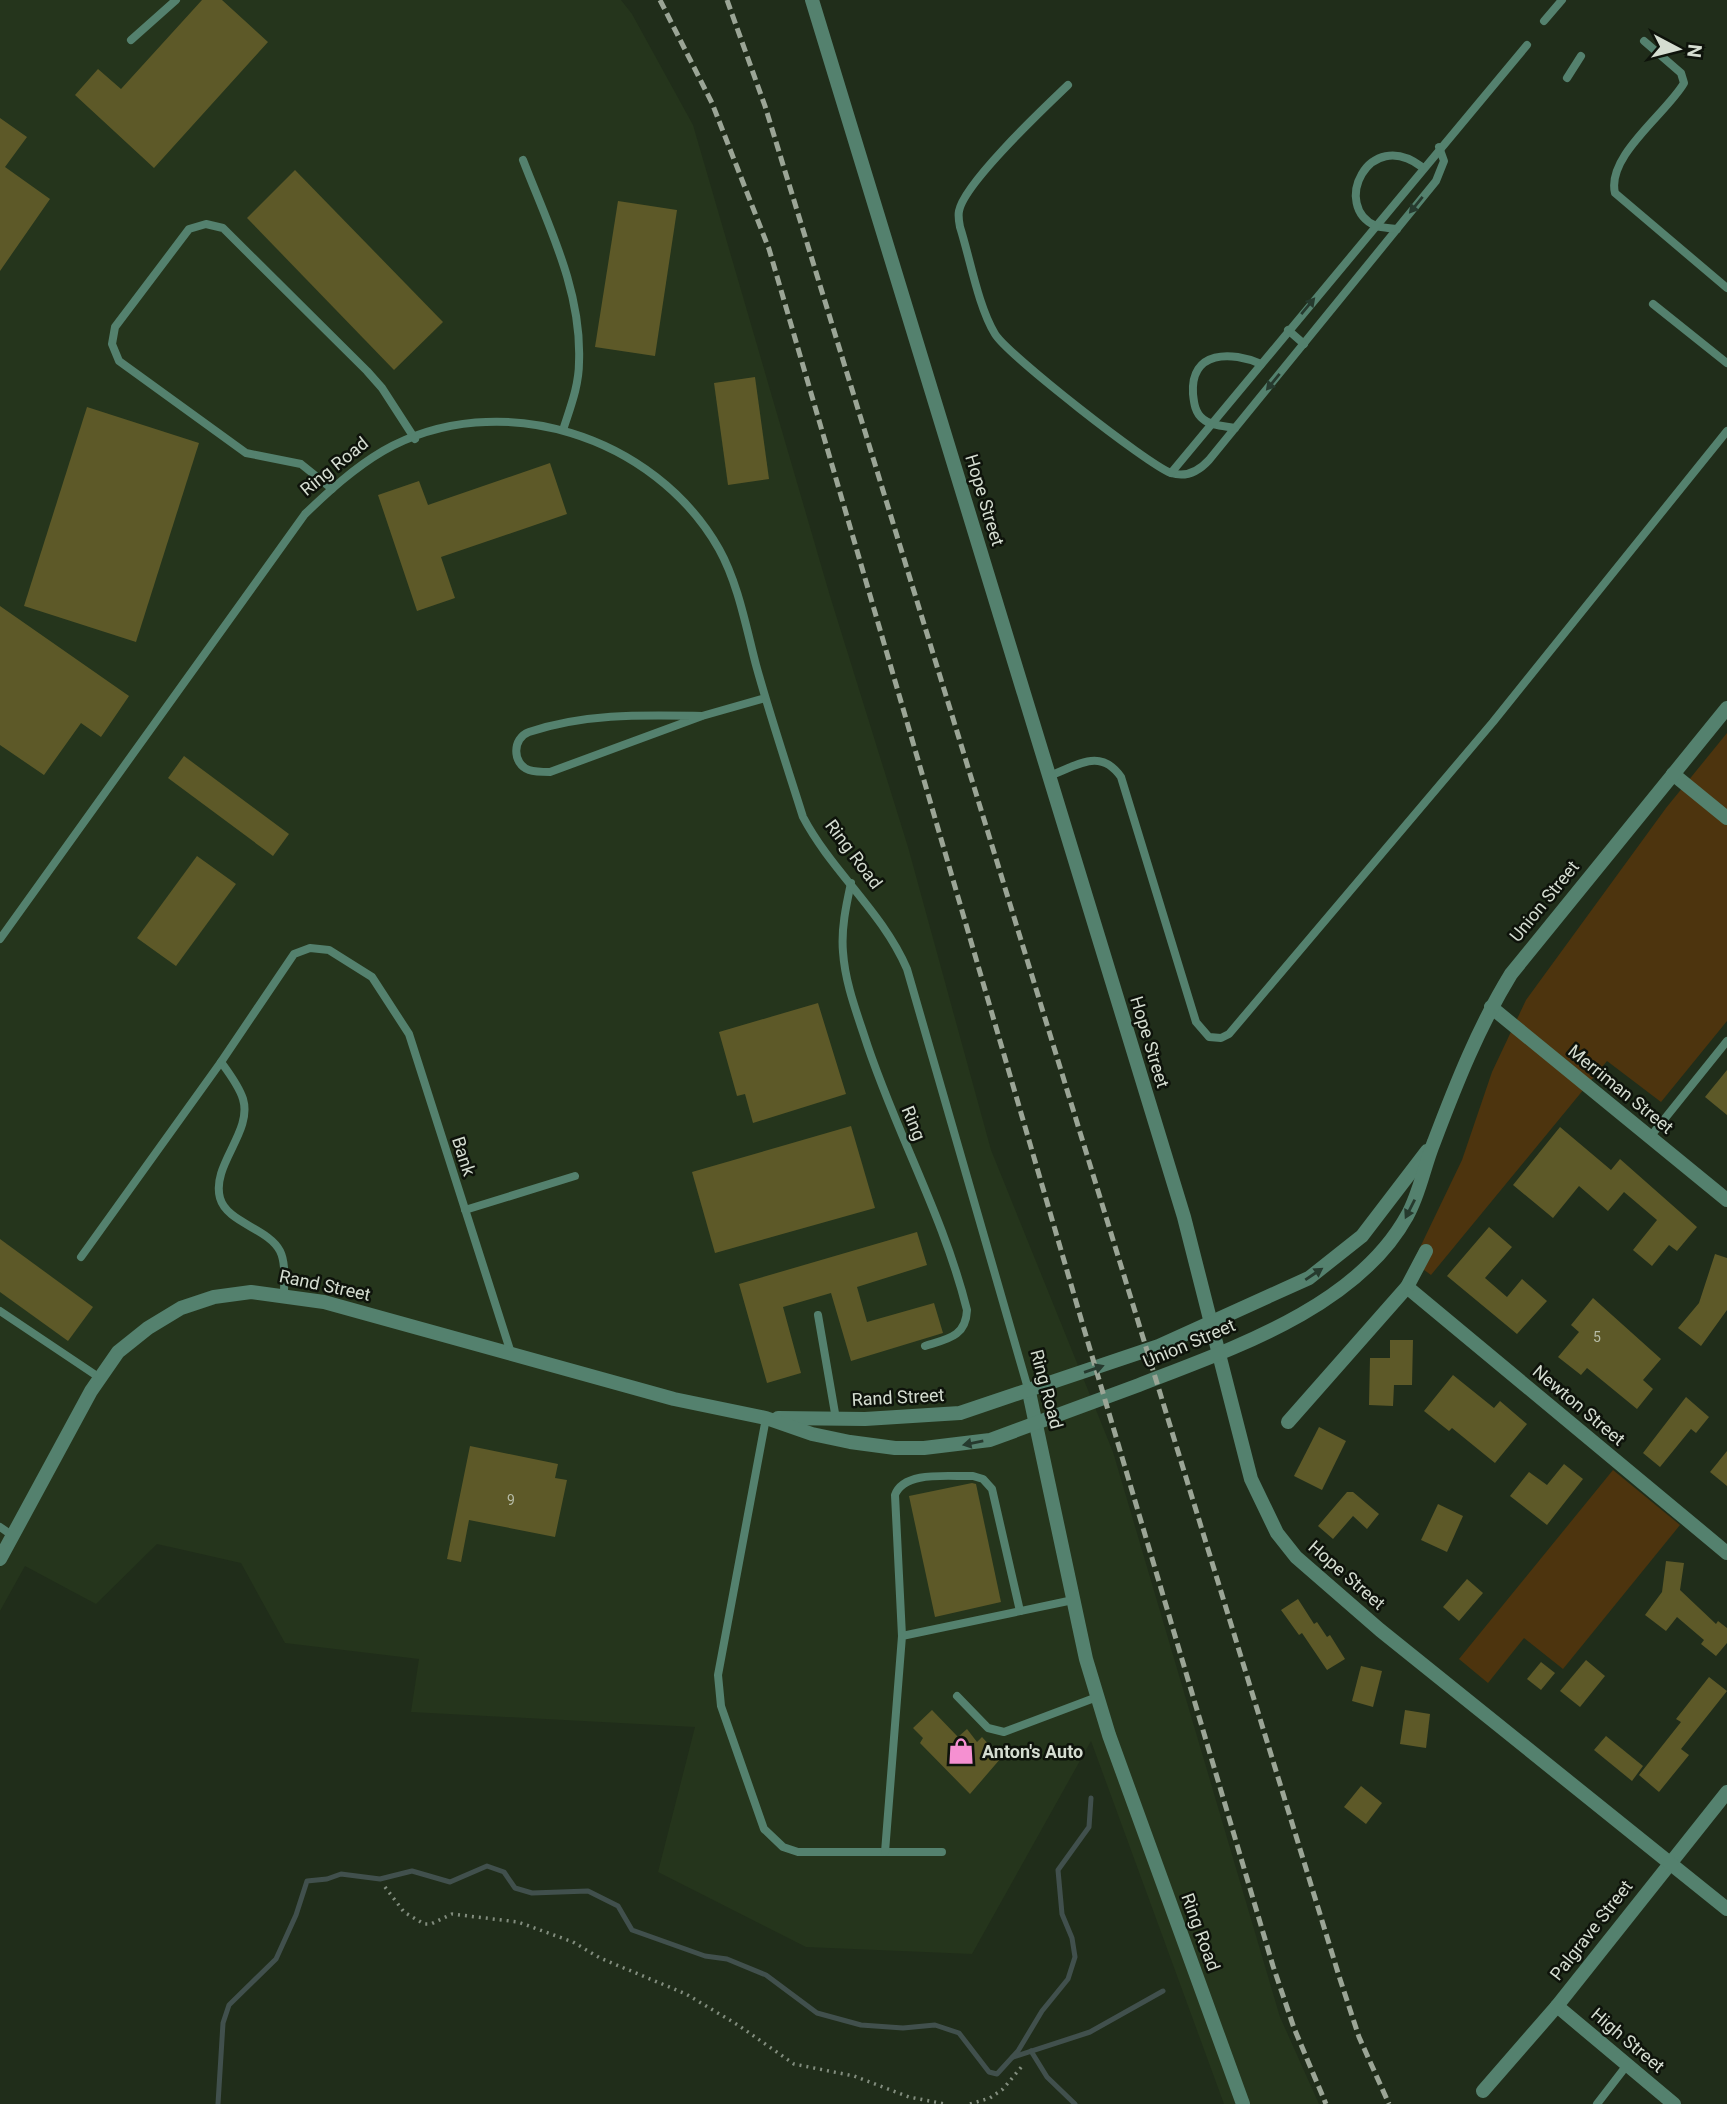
<svg xmlns="http://www.w3.org/2000/svg" width="1727" height="2104" font-family="Roboto,sans-serif">
  <rect width="100%" height="100%" fill="#202d1a"/>
  <polygon fill="#25351c" points="0,0 621,0 632,14 693,125 830,596 908,847 991,1150 1113,1452 1280,2017 1319,2104 1224,2104 1091,1741 972,1954 806,1947 658,1872 695,1727 411,1712 419,1659 285,1643 241,1563 157,1544 96,1604 25,1566 0,1611"/>
  <g fill="#4d340e">
    <polygon points="1727,733 1727,1021 1661,1102 1607,1061 1431,1275 1413,1262 1462,1160 1492,1072 1526,1000 1666,808"/>
    <polygon points="1613,1470 1680,1525 1563,1669 1524,1638 1488,1683 1459,1659"/>
  </g>
  <g fill="none" stroke-linecap="round" stroke-linejoin="round">
    <g stroke="#41504d" stroke-width="5">
      <polyline points="1031,2051 1047,2077 1075,2104"/>
      <polyline points="1013,2057 1090,2032 1163,1991"/>
      <polyline points="218,2104 223,2023 229,2005 276,1959 296,1915 307,1881 327,1879 341,1874 380,1879 412,1871 450,1882 487,1866 504,1872 515,1888 532,1893 588,1891 618,1906 632,1930 705,1956 727,1959 766,1975 817,2013 861,2025 903,2028 935,2025 959,2033 989,2072 997,2074 1018,2051 1042,2011 1068,1979 1075,1957 1072,1938 1062,1914 1058,1870 1089,1827 1091,1798"/>
    </g>
  </g>
  <g fill="#5d5928">
    <polygon points="202,0 222,0 268,42 154,168 75,95 98,69 121,89"/>
    <polygon points="0,118 27,137 5,167 50,199 0,271"/>
    <polygon points="295,170 443,322 394,370 247,218"/>
    <polygon points="618,201 677,210 655,356 595,347"/>
    <polygon points="755,377 769,479 728,485 714,383"/>
    <polygon points="87,407 199,443 136,642 24,606"/>
    <polygon points="550,463 567,514 441,557 455,598 417,611 378,495 419,481 428,505"/>
    <polygon points="0,606 129,696 101,737 81,723 44,775 0,745"/>
    <polygon points="184,756 289,834 273,856 168,778"/>
    <polygon points="197,856 236,884 176,966 137,938"/>
    <polygon points="818,1003 846,1094 753,1123 745,1094 737,1096 719,1032"/>
    <polygon points="1727,1070 1727,1115 1705,1097"/>
    <polygon points="851,1126 875,1208 715,1253 692,1172"/>
    <polygon points="1560,1127 1611,1170 1620,1159 1697,1227 1677,1251 1669,1245 1652,1266 1633,1250 1657,1220 1624,1192 1608,1211 1579,1186 1553,1218 1513,1185"/>
    <polygon points="1489,1227 1512,1247 1485,1278 1507,1297 1522,1279 1547,1301 1517,1334 1447,1276"/>
    <polygon points="917,1232 927,1265 857,1287 867,1322 934,1303 943,1333 851,1361 831,1293 783,1307 801,1373 767,1383 739,1284"/>
    <polygon points="0,1239 93,1307 68,1341 0,1292"/>
    <polygon points="1715,1254 1727,1258 1727,1310 1701,1346 1678,1328 1699,1303"/>
    <polygon points="1593,1298 1661,1359 1643,1380 1653,1389 1637,1409 1587,1368 1581,1375 1558,1357 1579,1332 1571,1325"/>
    <polygon points="1390,1340 1413,1340 1412,1385 1394,1385 1393,1406 1369,1405 1370,1358 1390,1358"/>
    <polygon points="1453,1375 1494,1408 1500,1401 1527,1424 1495,1463 1452,1428 1449,1431 1424,1411"/>
    <polygon points="1686,1397 1709,1417 1696,1433 1691,1429 1660,1467 1643,1453"/>
    <polygon points="1319,1427 1346,1441 1322,1490 1294,1476"/>
    <polygon points="470,1446 558,1464 555,1478 567,1480 555,1537 469,1520 461,1562 447,1559"/>
    <polygon points="1727,1451 1727,1486 1710,1472"/>
    <polygon points="1564,1464 1583,1479 1547,1525 1510,1496 1529,1472 1547,1485"/>
    <polygon points="972,1483 976,1484 1001,1602 935,1617 909,1496"/>
    <polygon points="1347,1492 1353,1492 1379,1514 1367,1529 1353,1516 1333,1539 1318,1526"/>
    <polygon points="1438,1504 1463,1516 1447,1552 1421,1540"/>
    <polygon points="1666,1561 1684,1563 1680,1590 1716,1624 1718,1621 1727,1628 1727,1643 1716,1656 1701,1644 1704,1640 1677,1617 1666,1631 1645,1615 1662,1592"/>
    <polygon points="1467,1579 1483,1593 1459,1621 1443,1607"/>
    <polygon points="1298,1599 1314,1624 1317,1622 1327,1637 1330,1635 1345,1659 1327,1670 1302,1633 1299,1635 1281,1610"/>
    <polygon points="1586,1660 1605,1676 1580,1707 1560,1691"/>
    <polygon points="1541,1662 1555,1673 1541,1690 1527,1679"/>
    <polygon points="1361,1666 1382,1671 1373,1707 1352,1701"/>
    <polygon points="1709,1677 1727,1691 1681,1749 1689,1755 1659,1792 1639,1775 1681,1722 1676,1719"/>
    <polygon points="932,1710 958,1737 967,1729 977,1742 982,1737 1001,1758 970,1794 920,1743 923,1738 913,1728"/>
    <polygon points="1405,1710 1430,1714 1426,1748 1400,1744"/>
    <polygon points="1606,1736 1643,1766 1632,1781 1594,1750"/>
    <polygon points="1361,1786 1382,1803 1366,1824 1344,1807"/>
  </g>
  <g fill="none" stroke-linecap="round" stroke-linejoin="round">
    <g stroke="#828d7e" stroke-width="3.5" stroke-dasharray="2 5" stroke-linecap="butt">
      <polyline points="385,1887 404,1912 424,1924 431,1924 452,1914 518,1922 573,1942 600,1958 686,1994 738,2025 794,2064 854,2076 909,2097 945,2104"/>
      <polyline points="970,2104 990,2098 1003,2089 1023,2065"/>
    </g>
    <g stroke="#54816e" stroke-width="8">
      <polyline points="1544,21 1562,0"/>
      <polyline points="131,40 176,0"/>
      <path d="M1644 41 1681 73 1684 83C1667 113 1606 156 1615 193L1727 288"/>
      <polyline points="1567,78 1581,56"/>
      <path d="M1068 85C1045 107 964 183 959 211 958 216 959 222 960 227 970 258 978 306 995 334 1008 355 1147 464 1171 473 1187 478 1199 471 1209 460L1436 181 1444 161 1439 147"/>
      <path d="M523 160C548 225 582 291 579 362 579 386 570 408 563 430"/>
      <path d="M1397 229C1391 228 1382 228 1376 226 1331 207 1368 126 1422 167"/>
      <polyline points="1653,304 1727,363"/>
      <polyline points="1288,330 1304,344"/>
      <path d="M1235 428C1225 426 1211 426 1203 419 1195 413 1194 403 1193 394 1190 350 1232 351 1261 364"/>
      <polyline points="1171,473 1527,45"/>
      <polyline points="332,489 301,464 246,453 119,361 112,344 115,327 189,229 206,224 223,228 367,371 382,388 415,439"/>
      <path d="M702 716C643 715 586 713 529 732 512 738 512 764 529 770 535 772 543 772 550 772L702 716 765 698"/>
      <path d="M1049 776C1077 766 1100 747 1121 777L1196 1022 1209 1037 1221 1038 1229 1034 1493 722 1727 431"/>
      <path d="M851 883C846 906 841 929 843 952 845 981 855 1008 864 1035 894 1129 943 1214 967 1310 966 1337 947 1339 925 1346"/>
      <path d="M0 939 305 514C329 491 354 468 383 451 499 385 655 436 719 549 738 583 746 627 756 665 770 716 787 766 803 817 832 872 882 911 907 969L1029 1392"/>
      <path d="M221 1062C229 1073 239 1086 243 1099 253 1132 211 1165 220 1198 227 1223 268 1228 280 1251 286 1263 284 1281 284 1294"/>
      <polyline points="1650,1137 1727,1041"/>
      <polyline points="465,1210 575,1176"/>
      <polyline points="81,1257 221,1062 294,954 310,948 329,950 372,977 409,1034 511,1353"/>
      <polyline points="0,1311 100,1378"/>
      <polyline points="818,1315 836,1419"/>
      <polyline points="766,1418 718,1675 721,1706 764,1829 783,1847 798,1852 942,1852"/>
      <polyline points="0,1527 13,1536"/>
      <path d="M902 1636 895 1495C904 1470 950 1477 973 1476L983 1479 992 1489 1020 1611"/>
      <polyline points="957,1696 988,1728 1004,1732 1097,1697"/>
      <polyline points="885,1852 902,1636 1073,1600"/>
      <polyline points="1597,2104 1627,2065"/>
    </g>
    <g stroke="#54816e" stroke-width="14">
      <polyline points="812,0 1184,1217 1211,1323"/>
      <polyline points="1673,774 1727,818"/>
      <polyline points="1491,1007 1727,1200"/>
      <polyline points="1407,1287 1727,1553"/>
      <polyline points="1029,1392 1086,1659 1109,1735 1243,2104"/>
      <polyline points="1288,1422 1407,1287 1426,1251"/>
      <polyline points="1557,2006 1674,2104"/>
      <polyline points="1483,2091 1557,2006 1727,1792"/>
    </g>
    <g stroke="#54816e" stroke-width="14">
      <polyline points="1211,1323 1251,1479 1277,1533 1296,1557 1380,1630 1727,1909"/>
      <polyline points="778,1418 865,1419 960,1413 1159,1346 1309,1278 1362,1236 1427,1151"/>
      <path d="M0 1559 91 1391 118 1352 148 1328 181 1308 214 1297 251 1292 324 1302 674 1399 766 1418 812 1434 850 1442 895 1448H924L990 1440C1040 1422 1089 1403 1139 1385 1231 1349 1356 1308 1407 1216 1420 1193 1424 1166 1434 1142 1456 1084 1479 1026 1511 974L1727 708"/>
    </g>
    <g stroke="#9ba596" stroke-width="5" stroke-dasharray="10 5" stroke-linecap="butt">
      <polyline points="660,0 712,103 769,249 1084,1329 1273,1966 1294,2028 1326,2104"/>
      <polyline points="727,0 765,106 1339,1976 1359,2037 1389,2104"/>
    </g>
  </g>
  <defs><path id="oneway-solid" d="M-6-.8H1V-3.2L6.5 0L1 3.2V.8H-6Z" transform="scale(1.75)"/></defs>
  <g fill="#263a2e">
    <use href="#oneway-solid" transform="translate(1416 205) rotate(129)"/>
    <use href="#oneway-solid" transform="translate(1308 306) rotate(-50)"/>
    <use href="#oneway-solid" transform="translate(1273 382) rotate(129)"/>
    <use href="#oneway-solid" transform="translate(1410 1209) rotate(117)"/>
    <use href="#oneway-solid" transform="translate(1314 1274) rotate(-34)"/>
    <use href="#oneway-solid" transform="translate(1094 1369) rotate(-19)"/>
    <use href="#oneway-solid" transform="translate(973 1443) rotate(169)"/>
  </g>
  <defs>
    <symbol id="shop-bare" viewBox="-9 -9 18 18"><path d="M-5-2.5h2.3a2.7 3.5 0 0 1 5.4 0H5L5.5 6h-11ZM-1.5-2.5h3a1.5 2.3 0 0 0-3 0Z" fill="#f590d1" stroke="#0e130b" stroke-width="2.5" paint-order="stroke"/></symbol>
  </defs>
  <g fill-rule="evenodd">
    <use href="#shop-bare" x="942" y="1732" width="38" height="38"/>
  </g>
  <g text-anchor="middle" dominant-baseline="central" stroke-width="5" stroke-linejoin="round" paint-order="stroke">
    <g font-size="14" fill="#b7bca7">
      <text x="1597" y="1337">5</text>
      <text x="511" y="1500">9</text>
    </g>
    <g font-size="18" fill="#d5ddd1" stroke="#0e130b">
      <text transform="translate(334 466) rotate(-39)">Ring Road</text>
      <text transform="translate(985 500) rotate(73)">Hope Street</text>
      <text transform="translate(854 854) rotate(53)">Ring Road</text>
      <text transform="translate(1544 901) rotate(-51)">Union Street</text>
      <text transform="translate(1150 1042) rotate(73)">Hope Street</text>
      <text transform="translate(1621 1089) rotate(39)">Merriman Street</text>
      <text transform="translate(914 1123) rotate(68)">Ring</text>
      <text transform="translate(464 1156) rotate(72)">Bank</text>
      <text transform="translate(325 1285) rotate(12)">Rand Street</text>
      <text transform="translate(1189 1343) rotate(-23)">Union Street</text>
      <text transform="translate(1047 1389) rotate(75)">Ring Road</text>
      <text transform="translate(898 1397) rotate(-3)">Rand Street</text>
      <text transform="translate(1579 1405) rotate(40)">Newton Street</text>
      <text transform="translate(1347 1575) rotate(41)">Hope Street</text>
      <text transform="translate(1591 1930) rotate(-52)">Palgrave Street</text>
      <text transform="translate(1201 1932) rotate(70)">Ring Road</text>
      <text transform="translate(1628 2040) rotate(40)">High Street</text>
    </g>
    <g font-size="18" font-weight="bold" fill="#d5ddd1" stroke="#0e130b" text-anchor="start">
      <text x="982" y="1751">Anton's Auto</text>
    </g>
  </g>
  <g transform="translate(1678 49) rotate(97)" stroke="#0e130b" stroke-width="5" paint-order="stroke">
  <path d="M0-5L12 26L0 18L-12 26Z" fill="#d5ddd1"/>
  <text y="-10" font-size="19" font-weight="bold" text-anchor="middle" fill="#d5ddd1">N</text>
  </g>
</svg>
